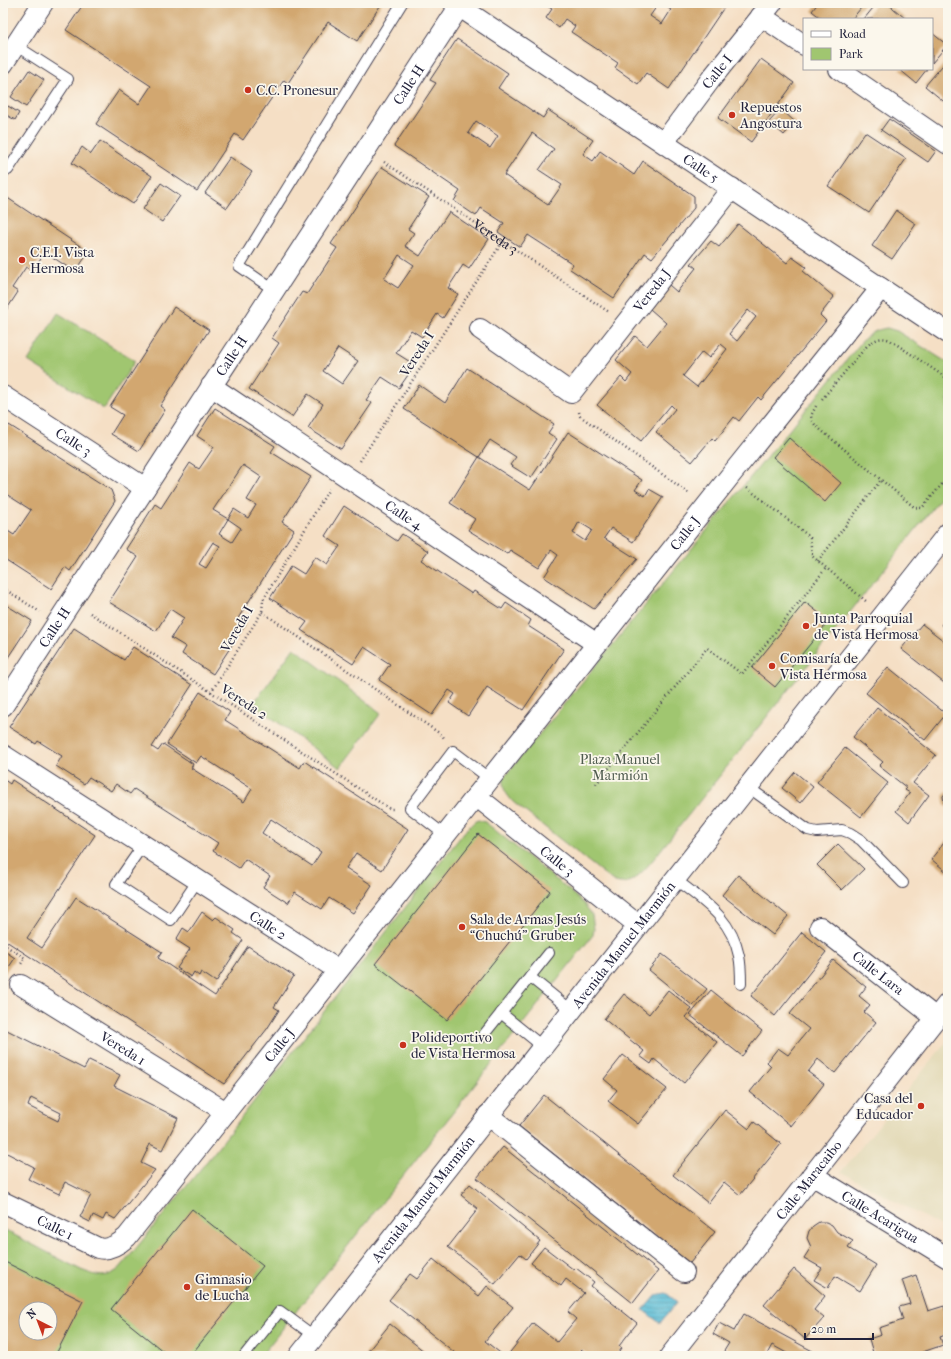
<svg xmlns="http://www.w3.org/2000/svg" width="951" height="1359" font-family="'IM FELL French Canon',serif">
  <defs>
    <pattern id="water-rules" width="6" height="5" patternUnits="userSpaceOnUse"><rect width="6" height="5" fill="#57bbd5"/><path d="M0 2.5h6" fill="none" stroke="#4898ae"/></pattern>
  </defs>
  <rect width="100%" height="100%" fill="#fbf7ec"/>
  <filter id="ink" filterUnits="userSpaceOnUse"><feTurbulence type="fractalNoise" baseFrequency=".025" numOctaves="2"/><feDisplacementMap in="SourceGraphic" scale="8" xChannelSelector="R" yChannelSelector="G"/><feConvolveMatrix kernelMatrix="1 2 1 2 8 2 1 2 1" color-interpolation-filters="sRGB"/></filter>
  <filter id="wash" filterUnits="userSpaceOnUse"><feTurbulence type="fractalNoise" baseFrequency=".012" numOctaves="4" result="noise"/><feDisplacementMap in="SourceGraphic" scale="16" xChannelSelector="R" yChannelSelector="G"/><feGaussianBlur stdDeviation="0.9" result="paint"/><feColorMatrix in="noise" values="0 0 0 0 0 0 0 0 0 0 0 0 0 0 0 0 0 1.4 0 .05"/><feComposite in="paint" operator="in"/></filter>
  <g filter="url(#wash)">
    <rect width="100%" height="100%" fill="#f5dfc5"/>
    <polygon fill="#e4dbba" points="948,1040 948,1230 841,1172"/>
    <g fill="#a0c670" stroke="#617456" fill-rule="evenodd">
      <polygon points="58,313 135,361 104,409 28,361"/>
      <path d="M887 328 897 331 948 363V489L652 861C642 872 630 889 613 881L513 802C506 793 500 787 505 776L859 345C867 335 874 330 887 328Z"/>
      <polygon points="294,648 381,713 340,768 253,704"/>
      <path d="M478 820 485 822 569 890 585 905 592 915 594 929 593 935 261 1356H3V1229L81 1270C97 1276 106 1280 120 1268L216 1150 465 831 474 822ZM26 1309H50V1333H26Z"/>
    </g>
    <polygon fill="url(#water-rules)" stroke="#3c6e88" points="666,1293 677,1302 660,1323 643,1310 656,1295"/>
    <g id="blocks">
      <g fill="#d2a76f" fill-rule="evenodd">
        <polygon points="84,3 117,3 119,5 120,3 382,3 357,41 328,22 288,83 284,80 243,140 235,134 197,191 96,124 119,90 139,104 151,86 66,30"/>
        <polygon points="542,3 659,3 650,16 662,24 671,10 661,3 727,3 669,89 646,73 638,84 615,68 618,63 571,32 575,26 565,19 559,28 546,18 552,9"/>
        <polygon points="818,3 865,3 852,19 822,19 812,11"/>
        <polygon points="877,3 887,3 906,19 864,19"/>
        <polygon points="932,33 947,45 932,63"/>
        <path d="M457 39 508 73 498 88 543 118 548 110 593 140 583 154 593 161 600 151 634 175 643 161 694 196V208L652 258 645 253 614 298 570 269 573 264 528 235 520 247 498 232 504 223 481 208 476 216 454 201 460 191 394 146 436 83 430 80ZM476 121 498 136 490 148 468 133ZM532 133 554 149 539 170 562 185 548 205 504 175Z"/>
        <polygon points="761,59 794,83 751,142 718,118"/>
        <polygon points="948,59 948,105 925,86"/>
        <polygon points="899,69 927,69 916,83"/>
        <polygon points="29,70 44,80 26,107 11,97"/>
        <polygon points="8,106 19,113 15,120 3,113"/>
        <polygon points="781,109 795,122 784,135 769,122"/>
        <polygon points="889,119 936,151 928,162 881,130"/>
        <polygon points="865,132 906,159 869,213 828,186"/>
        <polygon points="100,141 152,176 133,204 72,163 82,147 91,154"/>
        <polygon points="230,157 252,172 227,208 205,193"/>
        <path d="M382 167 429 197 408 229 414 233 405 246 420 256 449 212 489 239 469 269 463 265 448 288 458 294 443 318 437 314 422 337 411 330 396 353 415 365 399 388 382 377 366 400 372 403 341 449 308 428 323 404 308 394 292 417 249 389 279 343 272 338 302 292 307 294 337 248 331 244ZM399 255 414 265 398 288 384 279ZM338 348 358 361 342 384 323 371Z"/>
        <polygon points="161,183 180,196 162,222 143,209"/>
        <polygon points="3,195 89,252 75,272 45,252 32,271 26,267 12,288 18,292 3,315"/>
        <polygon points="896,210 916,224 892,259 872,246"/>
        <path d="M738 224 787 263 792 257 806 267 803 271 834 297 820 315 826 321 761 400 758 397 739 421 734 417 715 441 712 438 692 462 656 432 675 409 671 405 641 441 597 405 621 377 626 382 632 374 616 360 635 336 647 346 666 323 650 309 669 285 677 292 696 268 691 264 711 241 719 247ZM748 310 756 317 737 341 729 334ZM721 344 727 349 697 387 683 376 702 352 709 358Z"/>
        <polygon points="174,307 209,330 160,406 165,410 139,451 111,434 123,415 110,407"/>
        <polygon points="467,368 554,424 548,433 557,439 531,478 510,465 516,457 490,440 479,457 404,409 419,385 445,403"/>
        <path d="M215 408 275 446 271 452 311 477 282 522 294 530 237 620 245 625 213 674 182 654 186 647 171 638 184 618 170 609 156 631 109 602 138 557 126 549 155 504 161 508 190 463 199 469 214 447 197 436ZM243 465 261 477 247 500 256 505 248 518 234 509 228 519 241 528 232 542 219 534 228 519 213 510ZM213 542 220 546 206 568 199 564Z"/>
        <polygon points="9,425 111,490 115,501 70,571 65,567 51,589 3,558 3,528 14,535 31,510 6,494 3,500 3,435"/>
        <path d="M568 432 642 480 635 490 645 496 649 489 663 497 633 542 611 528 604 538 637 559 594 609 544 577 558 555 551 550 539 568 510 550 507 554 468 530 475 519 450 503 479 457 530 490ZM579 522 592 530 585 541 573 533Z"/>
        <polygon points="789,438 841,483 825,502 773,457"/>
        <polygon points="344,506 397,541 402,534 428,551 421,560 472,594 474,591 502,609 506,603 531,620 528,626 564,649 523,710 487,687 468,716 449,703 455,694 449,690 432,715 379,680 390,664 364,647 353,664 301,630 307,622 270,598 291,566 304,574 315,557 327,565 340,546 325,536"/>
        <polygon points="805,602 829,621 775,687 752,668"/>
        <polygon points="3,603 32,621 3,665"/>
        <polygon points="948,616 948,631 941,625"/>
        <polygon points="922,624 948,644 948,686 901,649"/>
        <path d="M74 628 124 660 133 647 192 685 152 747 158 751 163 744 193 764 191 768 244 802 252 789 201 756 196 763 167 744 200 692 230 712 225 720 300 768 304 761 408 829 382 870 356 853 346 868 372 885 353 913 329 898 322 909 295 892 288 903 263 887 270 876 245 859 239 868 213 851 218 843 134 789 130 794 116 784 111 791 89 777 84 784 56 766 62 756 38 741 36 744 9 727ZM271 819 321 852 312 866 262 833Z"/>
        <polygon points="888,667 946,714 925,740 866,693"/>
        <polygon points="877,708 936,755 913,783 929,795 909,822 896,811 910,793 905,790 907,788 879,766 883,762 853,737"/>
        <polygon points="845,748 888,783 861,817 817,782"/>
        <polygon points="795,772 813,787 800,803 782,788"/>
        <polygon points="3,779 10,784 12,780 95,835 27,938 42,948 76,897 162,952 158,958 215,996 248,946 294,976 274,1007 279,1010 267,1029 224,1084 3,939"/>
        <polygon points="948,790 948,809 944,803 943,796"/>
        <polygon points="478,834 550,891 447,1020 375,964"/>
        <polygon points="948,838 948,873 931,859"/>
        <polygon points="838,844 864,869 842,890 817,865"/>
        <polygon points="738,875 788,916 773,935 722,895"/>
        <polygon points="202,912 213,920 216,917 235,930 233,933 243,940 216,982 201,972 199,976 194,972 191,977 177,968 190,949 176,940 183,928 189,932"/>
        <polygon points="802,932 826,952 775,1016 751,996"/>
        <polygon points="3,950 15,958 3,976"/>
        <polygon points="662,954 707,989 693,1006 649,970"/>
        <polygon points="833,960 866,987 859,996 870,1005 864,1012 876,1022 835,1073 818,1059 808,1072 824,1084 791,1126 750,1092 771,1066 767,1062 778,1048 788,1055 809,1029 790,1014"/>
        <polygon points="668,990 692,1009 685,1017 717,1042 684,1083 654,1059 651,1064 640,1056 644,1051 604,1019 624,994 649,1014"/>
        <polygon points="711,990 762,1031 742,1056 690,1015"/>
        <path d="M3 1028 84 1069 89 1060 120 1075 114 1086 178 1118 162 1150 150 1144 141 1163 155 1170 115 1219 106 1214 103 1220 93 1215 90 1222 80 1217 91 1195 65 1182 59 1194 28 1179 34 1167 3 1151ZM31 1098 61 1113 58 1121 28 1106Z"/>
        <polygon points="623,1055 667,1089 638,1124 608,1101 617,1090 604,1079"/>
        <polygon points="544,1095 715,1232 690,1263 519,1126"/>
        <polygon points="725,1110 749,1129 754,1122 781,1144 740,1195 724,1182 708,1203 673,1175"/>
        <polygon points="503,1147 658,1271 633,1303 477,1178"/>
        <polygon points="470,1184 540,1241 526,1259 520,1254 495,1284 448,1247 478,1209 461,1195"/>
        <polygon points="192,1209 263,1266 190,1356 169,1356 111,1309"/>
        <polygon points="819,1222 826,1222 832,1225 837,1232 853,1241 848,1248 876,1265 860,1291 835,1276 828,1288 814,1280 822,1268 804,1258 811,1247 807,1238 809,1231 813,1226"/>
        <polygon points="544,1247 574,1270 576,1268 594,1282 591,1286 637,1323 619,1346 622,1348 616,1356 590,1356 582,1350 577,1356 507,1356 533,1323 557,1342 576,1319 568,1312 584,1293 566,1279 561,1286 531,1263"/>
        <polygon points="433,1259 479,1296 487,1286 513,1307 485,1341 504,1356 459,1356 389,1300 410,1274 417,1279"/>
        <path d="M3 1261 83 1301 55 1356H11L3 1352ZM26 1309H50V1333H26Z"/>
        <polygon points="794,1269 825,1296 814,1310 824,1318 805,1339 764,1305"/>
        <polygon points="916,1275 928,1311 944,1306 948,1320 948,1334 940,1337 943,1345 911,1356 874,1356 869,1339 881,1335 879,1328 903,1320 899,1307 910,1304 902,1280"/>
        <polygon points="744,1314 803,1346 822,1356 792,1356 772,1345 766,1356 721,1356 729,1343 713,1334 719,1323 734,1331"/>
        <polygon points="390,1324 430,1356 364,1356"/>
      </g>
    </g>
  </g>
  <g filter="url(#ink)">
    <use href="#blocks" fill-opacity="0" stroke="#423e50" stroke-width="1"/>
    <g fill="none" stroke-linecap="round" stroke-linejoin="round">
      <defs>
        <g id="service">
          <polyline points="3,167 8,170 68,79 15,45"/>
          <polyline points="274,290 239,266 402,3"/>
          <polyline points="748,787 808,830 817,832 842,830 850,833 861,840 903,883"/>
          <polyline points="445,835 410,808 453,751 490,779"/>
          <polyline points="143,845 116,884 171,920 198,880"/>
          <path d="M675 879C704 902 731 917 739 956 741 965 741 975 741 984"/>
          <polyline points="530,977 571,1010"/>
          <polyline points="501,1013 542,1046"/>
          <polyline points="482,1037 549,953"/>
          <polyline points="244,1356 280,1311 314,1336"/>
        </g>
        <g id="minor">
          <path id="s2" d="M454 3 948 333"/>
          <polyline points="761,16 804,45"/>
          <polyline points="3,64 43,3"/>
          <polyline points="839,69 948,144"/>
          <path id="s3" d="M664 142 711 79 772 3"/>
          <path id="s4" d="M480 329 571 393 732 188"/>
          <path id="s5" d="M211 386 597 644"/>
          <path id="s6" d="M3 396 145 488"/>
          <path id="s7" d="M3 706 459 7"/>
          <path id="s8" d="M3 755 338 970"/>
          <path id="s9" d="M476 796 638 925"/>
          <path id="s10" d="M820 927 936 1018"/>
          <path id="s11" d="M21 985 226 1112"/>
          <polyline points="488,1115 684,1272"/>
          <path id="s12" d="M812 1175 948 1258"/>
          <path id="s13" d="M3 1202 98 1248C109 1251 119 1244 127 1237L730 476 881 288"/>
          <path id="s14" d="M299 1356 948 533"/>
          <path id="s15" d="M670 1356 948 1003"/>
        </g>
      </defs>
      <use href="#service" stroke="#423e50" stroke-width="12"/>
      <use href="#minor" stroke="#423e50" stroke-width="22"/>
      <g stroke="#423e50" stroke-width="2.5" stroke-dasharray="1 3" stroke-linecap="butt">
        <path id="s1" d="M384 162 609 312"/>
        <path d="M822 399 866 347C874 340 880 336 890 340L948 379"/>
        <polyline points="816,406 811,416 812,421 816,426 914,507 922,508 948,477"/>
        <polyline points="579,412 580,416 690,494"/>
        <polyline points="360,461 503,241"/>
        <polyline points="747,488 810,537 812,556 867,602"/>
        <polyline points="818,561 881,480"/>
        <polyline points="3,588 40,612"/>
        <polyline points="262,612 442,735 444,738"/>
        <polyline points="90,613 390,809 395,809"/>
        <polyline points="211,692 262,612 263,600 329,489"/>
        <polyline points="596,784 707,648 742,674 826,568"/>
        <polyline points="3,944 25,958 21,964"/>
      </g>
      <use href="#service" stroke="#fff" stroke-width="10"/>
      <use href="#minor" stroke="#fff" stroke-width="20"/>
    </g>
  </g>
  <g fill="#c8321e" stroke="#fbf7ec" stroke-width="1.5">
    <circle cx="248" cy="90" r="4"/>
    <circle cx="732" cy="115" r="4"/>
    <circle cx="22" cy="260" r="4"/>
    <circle cx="806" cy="626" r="4"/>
    <circle cx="772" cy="666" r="4"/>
    <circle cx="462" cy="927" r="4"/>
    <circle cx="403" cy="1045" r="4"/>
    <circle cx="921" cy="1106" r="4"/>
    <circle cx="187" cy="1287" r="4"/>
  </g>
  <g text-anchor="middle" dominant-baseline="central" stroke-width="3.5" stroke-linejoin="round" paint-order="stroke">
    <g font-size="14" fill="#22223b" stroke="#fbf7ec">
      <text stroke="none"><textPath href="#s3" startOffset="88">Calle I</textPath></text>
      <text stroke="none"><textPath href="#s7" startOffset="742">Calle H</textPath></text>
      <text stroke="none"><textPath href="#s2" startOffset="297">Calle 5</textPath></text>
      <text stroke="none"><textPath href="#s1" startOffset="134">Vereda 3</textPath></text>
      <text stroke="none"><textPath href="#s4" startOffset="242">Vereda J</textPath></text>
      <text transform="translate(417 354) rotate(-57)">Vereda I</text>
      <text stroke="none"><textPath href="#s7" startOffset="418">Calle H</textPath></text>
      <text stroke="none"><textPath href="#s6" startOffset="84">Calle 3</textPath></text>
      <text stroke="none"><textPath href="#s5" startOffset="232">Calle 4</textPath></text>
      <text stroke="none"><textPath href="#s13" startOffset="1036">Calle J</textPath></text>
      <text stroke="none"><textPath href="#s7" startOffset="94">Calle H</textPath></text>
      <text transform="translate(237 629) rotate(-60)">Vereda I</text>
      <text transform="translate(244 702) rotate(33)">Vereda 2</text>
      <text stroke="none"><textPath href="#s9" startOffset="104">Calle 3</textPath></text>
      <text stroke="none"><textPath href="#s8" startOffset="315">Calle 2</textPath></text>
      <text stroke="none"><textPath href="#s14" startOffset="524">Avenida Manuel Marmión</textPath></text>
      <text stroke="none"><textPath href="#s10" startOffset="74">Calle Lara</textPath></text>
      <text stroke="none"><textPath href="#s13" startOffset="383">Calle J</textPath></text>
      <text stroke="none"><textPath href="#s11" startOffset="120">Vereda 1</textPath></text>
      <text stroke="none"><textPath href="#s15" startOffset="224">Calle Maracaibo</textPath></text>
      <text stroke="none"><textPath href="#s14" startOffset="200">Avenida Manuel Marmión</textPath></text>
      <text stroke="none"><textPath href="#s12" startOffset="80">Calle Acarigua</textPath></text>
      <text stroke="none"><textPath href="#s13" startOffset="58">Calle 1</textPath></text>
    </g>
    <g font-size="14" fill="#22223b" stroke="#fbf7ec" text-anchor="start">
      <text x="256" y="90">C.C. Pronesur</text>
      <text x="740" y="107">Repuestos<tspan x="740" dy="16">Angostura</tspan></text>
      <text x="30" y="252">C.E.I. Vista<tspan x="30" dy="16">Hermosa</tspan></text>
      <text x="814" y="618">Junta Parroquial<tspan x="814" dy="16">de Vista Hermosa</tspan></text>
      <text x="780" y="658">Comisaría de<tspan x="780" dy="16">Vista Hermosa</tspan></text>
      <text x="470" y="919">Sala de Armas Jesús<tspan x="470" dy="16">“Chuchú” Gruber</tspan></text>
      <text x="411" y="1037">Polideportivo<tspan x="411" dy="16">de Vista Hermosa</tspan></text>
      <text x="913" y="1098" text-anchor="end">Casa del<tspan x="913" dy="16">Educador</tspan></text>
      <text x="195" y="1279">Gimnasio<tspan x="195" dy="16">de Lucha</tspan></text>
    </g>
    <g font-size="14" fill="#4e5b4e" stroke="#fbf7ec">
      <text x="620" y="759">Plaza Manuel<tspan x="620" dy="16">Marmión</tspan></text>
    </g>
  </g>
  <rect width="951" height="1359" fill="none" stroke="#fbf7ec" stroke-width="16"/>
  <rect x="803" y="18" width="130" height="52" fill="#fbf7ec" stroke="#a4a2a5"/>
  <rect x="811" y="31" width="20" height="6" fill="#ffffff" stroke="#a4a2a5"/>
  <text x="839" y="38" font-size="12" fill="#22223b">Road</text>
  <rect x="811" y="48" width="20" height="12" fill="#a0c670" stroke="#a4a2a5"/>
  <text x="839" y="58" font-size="12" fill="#22223b">Park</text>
  <g transform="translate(38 1321) rotate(318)"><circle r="19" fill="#fbf7ec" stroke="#a4a2a5"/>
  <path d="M0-3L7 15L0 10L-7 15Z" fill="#c8321e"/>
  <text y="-6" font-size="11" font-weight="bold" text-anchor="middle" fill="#22223b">N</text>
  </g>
  <path d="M805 1333v6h68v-6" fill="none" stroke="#22223b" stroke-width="2"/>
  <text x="811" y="1333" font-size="12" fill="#22223b" stroke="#fbf7ec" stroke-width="3" paint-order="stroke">20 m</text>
</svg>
